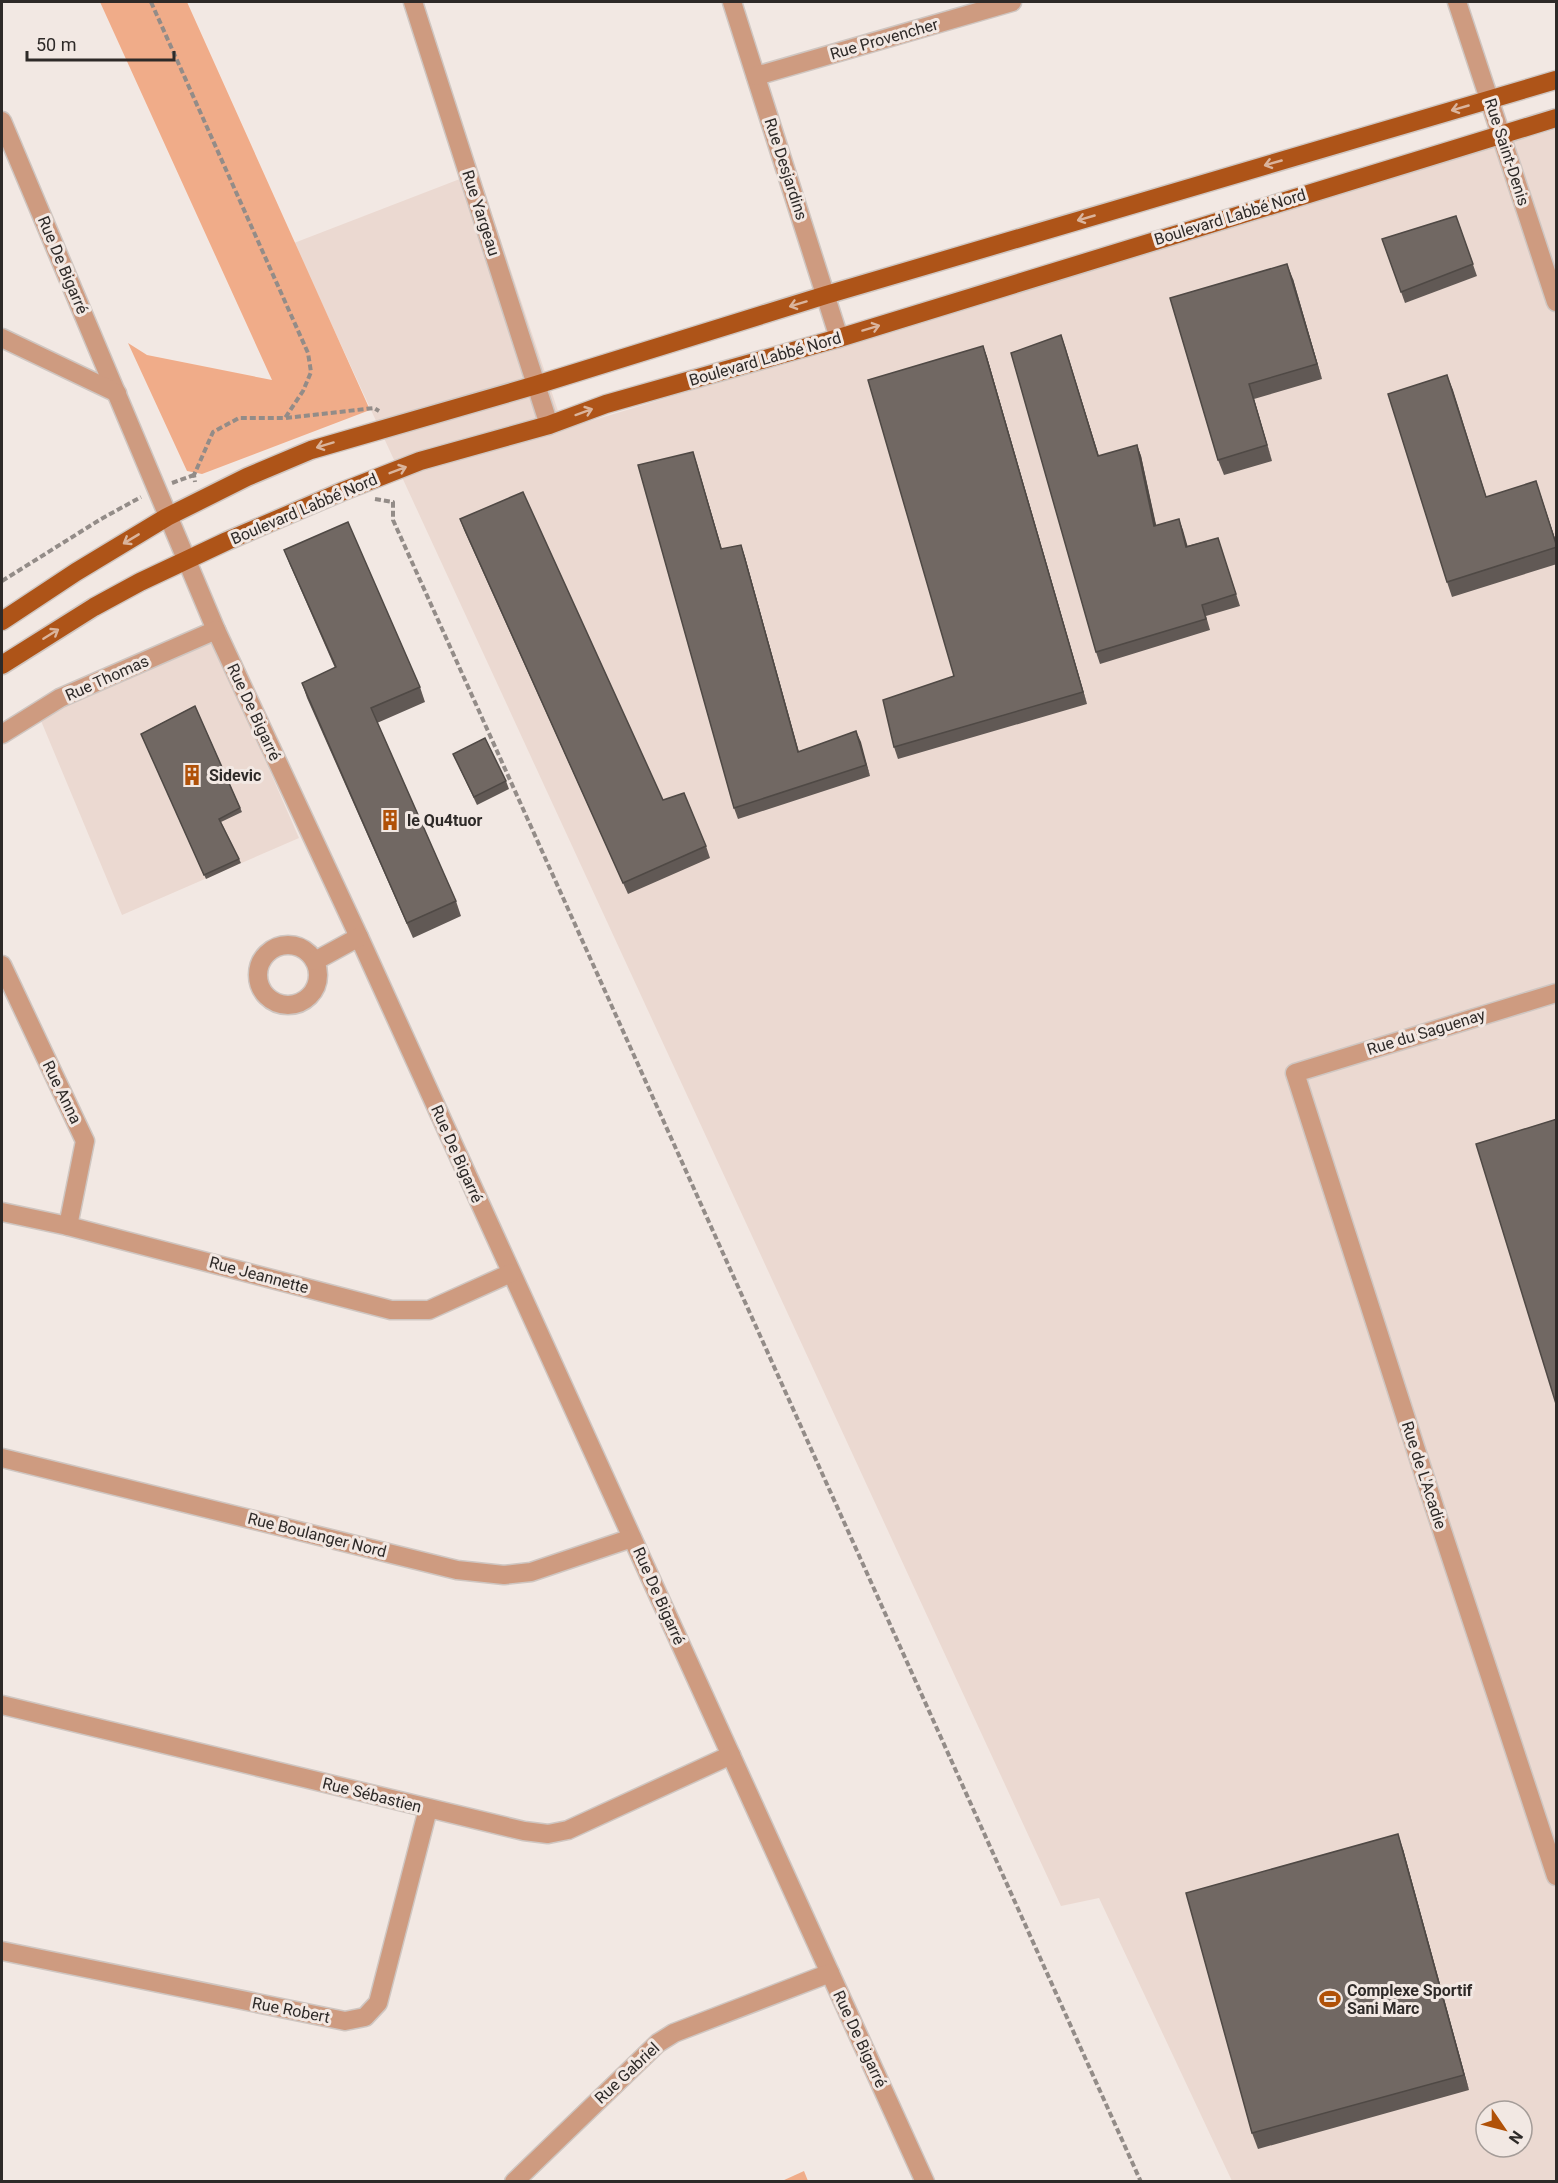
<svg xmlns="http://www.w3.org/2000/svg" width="1558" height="2183" font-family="Roboto,sans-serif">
  <rect width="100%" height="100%" fill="#f2e8e3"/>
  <g fill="#ebd9d1" fill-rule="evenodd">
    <path d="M1556 129V2181H1232L1099 1898 1061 1906 294 243 478 172 564 429ZM1486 2111H1522V2147H1486Z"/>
    <polygon points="212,638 299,838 122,915 39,716"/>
  </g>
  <g fill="#f0ac89">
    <polygon points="100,2 187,2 370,410 202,474 187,471 128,343 147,355 272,380"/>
    <polygon points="804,2171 808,2181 782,2181"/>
  </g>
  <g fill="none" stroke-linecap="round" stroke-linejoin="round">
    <defs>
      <g id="minor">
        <polyline points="413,2 549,425"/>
        <polyline points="732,2 839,338"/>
        <polyline points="1457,2 1556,302"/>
        <polyline points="756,76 1012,2"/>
        <polyline points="2,121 216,630 359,937 925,2182"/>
        <polyline points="2,338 117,393"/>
        <polyline points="2,734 60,698 216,630"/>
        <circle cx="288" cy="975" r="30"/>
        <polyline points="315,961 359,937"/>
        <polyline points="2,965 85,1141 68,1226"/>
        <polyline points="1556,993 1295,1073 1435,1509 1556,1876"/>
        <polyline points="2,1212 68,1226 391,1310 429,1310 511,1273"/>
        <polyline points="2,1458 457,1570 504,1575 531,1572 632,1538"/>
        <polyline points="2,1705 524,1831 548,1834 568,1830 731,1755"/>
        <polyline points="2,1951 345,2021 365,2017 378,2003 428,1809"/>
        <polyline points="514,2182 658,2043 674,2033 830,1973"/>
      </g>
      <g id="major">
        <polyline points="2,621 76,572 167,517 247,477 311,450 536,385 826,295 1556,80"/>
        <polyline points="2,665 94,607 140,582 227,541 341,492 420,461 549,425 606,404 839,338 1556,118"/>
      </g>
    </defs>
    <use href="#minor" stroke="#cfc6c1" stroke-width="21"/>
    <use href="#major" stroke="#cfc6c1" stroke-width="21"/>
    <g stroke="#938c88" stroke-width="4" stroke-dasharray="6 3" stroke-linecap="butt">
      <polyline points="151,2 308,353 311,372 303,391 285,418 239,418 213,432 194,475 195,482"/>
      <polyline points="286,418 374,408 379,411"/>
      <polyline points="172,483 194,475"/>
      <polyline points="375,499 393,502 393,520 1141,2182"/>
      <polyline points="2,581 101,519 141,497"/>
    </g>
    <use href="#minor" stroke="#ce9b80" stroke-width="18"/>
    <use href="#major" stroke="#ae5418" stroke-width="18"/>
  </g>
  <g fill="#615955">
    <polygon points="1456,216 1477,276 1405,303 1382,239"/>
    <polygon points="1293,279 1322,379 1254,399 1272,461 1224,475 1218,460 1170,298"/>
    <polygon points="1061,335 1099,456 1137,445 1141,456 1156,526 1179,519 1187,546 1218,538 1240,606 1206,616 1210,630 1100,664 1096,652"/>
    <polygon points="983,346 987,357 1087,704 898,759 894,747 954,676"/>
    <polygon points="1447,375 1486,497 1541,496 1557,545 1557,564 1452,597 1447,582"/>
    <polygon points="693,452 722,549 741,545 745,557 799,752 856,731 870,776 738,819 734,808"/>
    <polygon points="460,519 663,800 706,846 710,858 628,894 464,530"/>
    <polygon points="284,550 420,687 425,702 377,723 456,901 461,916 413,938 307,698 302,683 335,668 290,565"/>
    <polygon points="195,706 242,812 221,822 241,863 206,879 141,734"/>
    <polygon points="453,754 506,781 509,789 477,805"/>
    <polygon points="1403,1849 1469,2090 1258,2149 1252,2133"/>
  </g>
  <g fill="#4f4945">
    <polygon points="1287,264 1293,279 1322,379 1317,364"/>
    <polygon points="1061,335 1065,346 1102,467 1098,456"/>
    <polygon points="983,346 987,357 1087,704 1083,692"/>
    <polygon points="1447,375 1453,390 1491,512 1486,497"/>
    <polygon points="1249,384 1254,399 1272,461 1267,445"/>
    <polygon points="1137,445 1141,456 1159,538 1154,526"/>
    <polygon points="693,452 697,464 725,561 721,549"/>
    <polygon points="1536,481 1557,545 1557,547"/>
    <polygon points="1179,519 1183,530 1191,558 1186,547"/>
    <polygon points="741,545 745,557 802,764 798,752"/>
    <polygon points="856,731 861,742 870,776 866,765"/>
    <polygon points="1398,1834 1403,1849 1469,2090 1464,2075"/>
  </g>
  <g fill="#716863" stroke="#4f4945" stroke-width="1.5">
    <polygon points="1456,216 1473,264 1401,292 1382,239"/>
    <polygon points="1287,264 1317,364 1249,384 1267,445 1218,460 1170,298"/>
    <polygon points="1061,335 1098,456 1137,445 1154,526 1179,519 1186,547 1218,538 1236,594 1202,605 1206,619 1096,652 1011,353"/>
    <polygon points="983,346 1083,692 894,747 883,700 954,676 868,380"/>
    <polygon points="1447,375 1486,497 1536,481 1557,547 1447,582 1388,394"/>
    <polygon points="693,452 721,549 741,545 798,752 856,731 866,765 734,808 638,465"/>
    <polygon points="523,492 663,800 684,793 706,846 623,883 460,519"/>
    <polygon points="348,522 420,687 371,708 456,901 407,923 302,683 336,667 284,550"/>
    <polygon points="195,706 240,808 219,819 239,859 204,875 141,734"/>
    <polygon points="485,738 506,781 474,797 453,754"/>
    <polygon points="1557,1119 1557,1407 1476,1144"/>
    <polygon points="1398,1834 1464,2075 1252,2133 1186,1893"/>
  </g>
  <defs><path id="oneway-shaft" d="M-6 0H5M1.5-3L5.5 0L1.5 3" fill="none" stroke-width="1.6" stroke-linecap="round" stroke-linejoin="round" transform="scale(1.5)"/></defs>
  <g stroke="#dab49c">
    <use href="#oneway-shaft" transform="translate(1460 108) rotate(164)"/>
    <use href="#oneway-shaft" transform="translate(1273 163) rotate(164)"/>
    <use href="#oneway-shaft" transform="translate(1086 218) rotate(164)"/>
    <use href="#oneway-shaft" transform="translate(798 304) rotate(163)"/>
    <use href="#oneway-shaft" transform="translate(871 328) rotate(-17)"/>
    <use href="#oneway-shaft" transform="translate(584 412) rotate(-20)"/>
    <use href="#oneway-shaft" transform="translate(325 445) rotate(163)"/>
    <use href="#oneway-shaft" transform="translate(398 470) rotate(-21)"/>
    <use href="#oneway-shaft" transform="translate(131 539) rotate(149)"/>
    <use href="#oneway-shaft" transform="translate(51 634) rotate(-32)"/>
  </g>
  <defs>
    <symbol id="building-bare" viewBox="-9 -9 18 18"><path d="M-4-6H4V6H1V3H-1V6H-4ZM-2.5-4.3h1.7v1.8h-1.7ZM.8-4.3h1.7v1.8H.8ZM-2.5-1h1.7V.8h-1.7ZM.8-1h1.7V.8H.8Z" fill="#b05108" stroke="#f2e8e3" stroke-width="2.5" paint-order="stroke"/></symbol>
    <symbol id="stadium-bare" viewBox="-9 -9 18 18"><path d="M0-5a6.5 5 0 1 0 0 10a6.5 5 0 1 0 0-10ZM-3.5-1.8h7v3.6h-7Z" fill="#b05108" stroke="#f2e8e3" stroke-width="2.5" paint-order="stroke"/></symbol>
  </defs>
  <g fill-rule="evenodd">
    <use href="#building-bare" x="177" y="760" width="30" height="30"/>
    <use href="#building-bare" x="375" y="805" width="30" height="30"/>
    <use href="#stadium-bare" x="1315" y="1984" width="30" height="30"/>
  </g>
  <g text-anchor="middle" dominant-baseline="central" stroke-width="6" stroke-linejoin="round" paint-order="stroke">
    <g font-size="16" fill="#2e2a28" stroke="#f2e8e3">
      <text transform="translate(884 39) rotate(-16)">Rue Provencher</text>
      <text transform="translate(1507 152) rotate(72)">Rue Saint-Denis</text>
      <text transform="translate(786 169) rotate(72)">Rue Desjardins</text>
      <text transform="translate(481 213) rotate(72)">Rue Yargeau</text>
      <text transform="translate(1230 217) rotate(-17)">Boulevard Labbé Nord</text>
      <text transform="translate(63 265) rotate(67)">Rue De Bigarré</text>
      <text transform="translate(765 359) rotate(-16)">Boulevard Labbé Nord</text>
      <text transform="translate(304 509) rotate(-23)">Boulevard Labbé Nord</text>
      <text transform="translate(107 678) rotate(-24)">Rue Thomas</text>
      <text transform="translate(254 712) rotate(65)">Rue De Bigarré</text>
      <text transform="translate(1426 1032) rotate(-17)">Rue du Saguenay</text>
      <text transform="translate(62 1092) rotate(64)">Rue Anna</text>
      <text transform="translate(457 1154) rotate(66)">Rue De Bigarré</text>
      <text transform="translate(259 1275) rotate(15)">Rue Jeannette</text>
      <text transform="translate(1424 1475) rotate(72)">Rue de L'Acadie</text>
      <text transform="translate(317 1535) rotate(14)">Rue Boulanger Nord</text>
      <text transform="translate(659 1596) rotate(66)">Rue De Bigarré</text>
      <text transform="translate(372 1795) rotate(14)">Rue Sébastien</text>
      <text transform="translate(291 2010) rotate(11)">Rue Robert</text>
      <text transform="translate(860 2039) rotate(65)">Rue De Bigarré</text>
      <text transform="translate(627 2073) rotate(-43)">Rue Gabriel</text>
    </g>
    <g font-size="16" font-weight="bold" fill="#2e2a28" stroke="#f2e8e3" text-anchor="start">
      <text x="209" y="775">Sidevic</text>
      <text x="407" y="820">le Qu4tuor</text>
      <text x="1347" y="1990">Complexe Sportif<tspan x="1347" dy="18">Sani Marc</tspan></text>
    </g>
  </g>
  <rect width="1558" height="2183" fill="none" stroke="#2e2a28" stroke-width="6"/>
  <g transform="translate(1504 2129) rotate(125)"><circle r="28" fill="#f2e8e3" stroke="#a49c98" stroke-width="1.5"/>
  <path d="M0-4.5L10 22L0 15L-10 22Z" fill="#b05108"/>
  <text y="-9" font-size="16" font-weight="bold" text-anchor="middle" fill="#2e2a28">N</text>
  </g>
  <path d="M27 51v9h147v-9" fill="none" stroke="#2e2a28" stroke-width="3"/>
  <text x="36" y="51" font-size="18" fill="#2e2a28" stroke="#f2e8e3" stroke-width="4.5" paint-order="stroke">50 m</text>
</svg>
